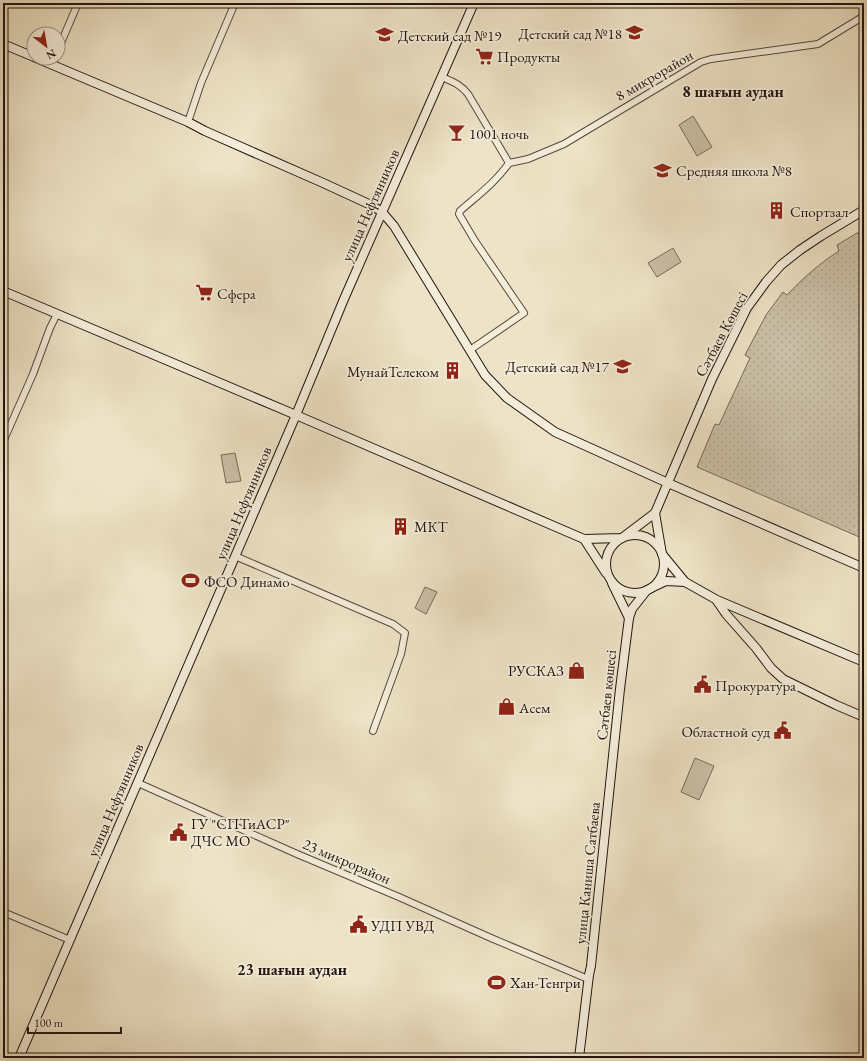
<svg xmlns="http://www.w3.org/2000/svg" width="867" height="1061" font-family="'EB Garamond',serif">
  <defs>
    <pattern id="garden-dots" width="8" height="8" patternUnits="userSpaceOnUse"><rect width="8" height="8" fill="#cbc0a7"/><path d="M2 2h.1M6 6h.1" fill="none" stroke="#aea48f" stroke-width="1.8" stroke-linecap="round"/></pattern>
  </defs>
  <rect width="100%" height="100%" fill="#eee3c6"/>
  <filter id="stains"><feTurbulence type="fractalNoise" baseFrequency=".005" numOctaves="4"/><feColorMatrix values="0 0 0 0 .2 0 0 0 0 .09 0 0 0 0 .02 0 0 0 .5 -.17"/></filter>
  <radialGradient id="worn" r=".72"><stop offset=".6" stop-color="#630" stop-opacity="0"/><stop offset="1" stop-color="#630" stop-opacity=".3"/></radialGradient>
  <g fill="#cbc0a7" stroke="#766a5a">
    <polygon points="693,116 712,147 697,156 679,125"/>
    <polygon points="673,248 681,262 657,277 648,263"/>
    <polygon points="235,453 241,481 226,483 221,455"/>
    <polygon points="425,587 437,592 426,614 415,608"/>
    <polygon points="695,758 714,766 699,800 681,792"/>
  </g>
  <path fill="url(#garden-dots)" stroke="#766a5a" d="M864 229V539L697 467 715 424 719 425 750 358 745 355 766 315 783 292 787 295C803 278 820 263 839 251L837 245Z"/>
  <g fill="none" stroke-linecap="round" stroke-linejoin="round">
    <defs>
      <g id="street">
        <polyline points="58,50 78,3"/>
        <polyline points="52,65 55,58"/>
        <path d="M442 77C453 82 460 84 468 94L509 163C496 182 477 196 460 211L459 214 475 241 524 313 470 350"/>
        <polyline points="188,122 201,83 235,3"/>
        <polyline points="509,163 528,159 564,144 701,62 711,59 818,44 864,16"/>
        <polyline points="3,442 33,374 50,328 57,314"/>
        <polyline points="235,556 393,624 405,633 401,654 373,731"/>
        <polyline points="138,783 297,854 399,897 491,938 588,979"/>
        <polyline points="3,912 70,940"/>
      </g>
      <g id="secondary">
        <polyline points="3,44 34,57"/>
        <polyline points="36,58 188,122 205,131 321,182 371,205 382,212 394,226 485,375 507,398 555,432 668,483 864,568"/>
        <polyline points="3,291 296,415 584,539 622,538 655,513 712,379 747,308 766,282 781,265 800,250 821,236 864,210"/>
        <polyline points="655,513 662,554 685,582 717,600 864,662"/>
        <circle cx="635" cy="564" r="29"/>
        <polyline points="584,539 606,573"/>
        <polyline points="612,583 629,618"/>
        <polyline points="717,601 726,614 756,648 771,668 783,679 836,705 864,717"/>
        <polyline points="19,1058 296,415 344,299 474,3"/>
        <polyline points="579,1058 589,975 591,966 620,689 629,618 632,609 647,590 666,581 685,582"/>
      </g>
    </defs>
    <use href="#street" stroke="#55483c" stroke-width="8"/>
    <use href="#secondary" stroke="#22140e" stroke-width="10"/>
    <use href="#street" stroke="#f4edda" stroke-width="6"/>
    <use href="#secondary" stroke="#f4edda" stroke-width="8"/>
  </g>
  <defs>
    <symbol id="school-bare" viewBox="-9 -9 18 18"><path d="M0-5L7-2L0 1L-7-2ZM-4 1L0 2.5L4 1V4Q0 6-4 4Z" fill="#8f2418" stroke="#f4edda" stroke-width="2.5" paint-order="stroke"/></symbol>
    <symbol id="supermarket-bare" viewBox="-9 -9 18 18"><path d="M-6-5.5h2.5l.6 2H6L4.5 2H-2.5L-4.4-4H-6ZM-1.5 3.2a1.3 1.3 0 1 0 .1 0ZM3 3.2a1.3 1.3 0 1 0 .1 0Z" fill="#8f2418" stroke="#f4edda" stroke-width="2.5" paint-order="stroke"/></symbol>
    <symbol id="bar-bare" viewBox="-9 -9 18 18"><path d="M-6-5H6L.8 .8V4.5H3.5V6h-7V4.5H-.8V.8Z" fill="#8f2418" stroke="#f4edda" stroke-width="2.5" paint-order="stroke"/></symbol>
    <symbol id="building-bare" viewBox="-9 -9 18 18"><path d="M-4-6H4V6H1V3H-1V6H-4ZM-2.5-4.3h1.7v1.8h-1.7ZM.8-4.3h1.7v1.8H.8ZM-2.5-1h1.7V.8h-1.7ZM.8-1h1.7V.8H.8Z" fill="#8f2418" stroke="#f4edda" stroke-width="2.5" paint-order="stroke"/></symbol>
    <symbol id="stadium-bare" viewBox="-9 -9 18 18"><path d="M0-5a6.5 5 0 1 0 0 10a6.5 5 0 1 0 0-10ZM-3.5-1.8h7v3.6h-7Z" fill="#8f2418" stroke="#f4edda" stroke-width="2.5" paint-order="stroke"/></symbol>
    <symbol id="shop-bare" viewBox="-9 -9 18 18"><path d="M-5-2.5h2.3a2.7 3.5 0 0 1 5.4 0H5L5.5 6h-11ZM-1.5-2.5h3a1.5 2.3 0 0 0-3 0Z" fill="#8f2418" stroke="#f4edda" stroke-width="2.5" paint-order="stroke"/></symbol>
    <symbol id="civic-bare" viewBox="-9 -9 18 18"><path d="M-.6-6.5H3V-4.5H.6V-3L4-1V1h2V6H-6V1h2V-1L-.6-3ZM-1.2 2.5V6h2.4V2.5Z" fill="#8f2418" stroke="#f4edda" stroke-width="2.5" paint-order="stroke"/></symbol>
  </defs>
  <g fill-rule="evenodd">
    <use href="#school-bare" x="622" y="20" width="25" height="25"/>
    <use href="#school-bare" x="372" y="22" width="25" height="25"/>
    <use href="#supermarket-bare" x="472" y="44" width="25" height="25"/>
    <use href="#bar-bare" x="444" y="120" width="25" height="25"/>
    <use href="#school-bare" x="650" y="158" width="25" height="25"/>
    <use href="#building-bare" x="764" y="198" width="25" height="25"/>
    <use href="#supermarket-bare" x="192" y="280" width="25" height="25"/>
    <use href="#school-bare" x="610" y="354" width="25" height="25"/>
    <use href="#building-bare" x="440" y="358" width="25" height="25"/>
    <use href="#building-bare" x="388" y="514" width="25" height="25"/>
    <use href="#stadium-bare" x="178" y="568" width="25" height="25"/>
    <use href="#shop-bare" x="564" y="658" width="25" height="25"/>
    <use href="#civic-bare" x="690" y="672" width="25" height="25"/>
    <use href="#shop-bare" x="494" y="694" width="25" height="25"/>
    <use href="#civic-bare" x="770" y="718" width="25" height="25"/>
    <use href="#civic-bare" x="166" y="820" width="25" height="25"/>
    <use href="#civic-bare" x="346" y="912" width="25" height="25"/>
    <use href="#stadium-bare" x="484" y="970" width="25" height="25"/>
  </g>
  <g text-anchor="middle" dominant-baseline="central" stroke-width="3.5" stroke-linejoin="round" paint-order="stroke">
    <g font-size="15" fill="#22140e" stroke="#f4edda" text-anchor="start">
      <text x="622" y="33" text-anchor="end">Детский сад №18</text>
      <text x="398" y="35">Детский сад №19</text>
      <text x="497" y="56">Продукты</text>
      <text x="469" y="133">1001 ночь</text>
      <text x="676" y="170">Средняя школа №8</text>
      <text x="790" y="211">Спортзал</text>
      <text x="217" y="293">Сфера</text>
      <text x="609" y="366" text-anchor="end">Детский сад №17</text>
      <text x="439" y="371" text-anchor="end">МунайТелеком</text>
      <text x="414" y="526">МКТ</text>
      <text x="204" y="581">ФСО Динамо</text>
      <text x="564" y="670" text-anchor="end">РУСКАЗ</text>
      <text x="715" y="685">Прокуратура</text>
      <text x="519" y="707">Асем</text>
      <text x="770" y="731" text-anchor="end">Областной суд</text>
      <text x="191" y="823">ГУ "СПТиАСР"<tspan x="191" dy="17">ДЧС МО</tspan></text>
      <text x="371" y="925">УДП УВД</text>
      <text x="510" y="982">Хан-Тенгри</text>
    </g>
    <g font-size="15" fill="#22140e" stroke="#f4edda">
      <text transform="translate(654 75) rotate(-30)">8 микрорайон</text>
      <text transform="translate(370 205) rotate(-66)">улица Нефтянников</text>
      <text transform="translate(721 334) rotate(-62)">Сәтбаев Көшесі</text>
      <text transform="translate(243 503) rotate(-67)">улица Нефтянников</text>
      <text transform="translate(606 695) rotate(-84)">Сәтбаев көшесі</text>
      <text transform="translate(115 800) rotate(-67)">улица Нефтянников</text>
      <text transform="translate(347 861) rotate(23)">23 микрорайон</text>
      <text transform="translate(587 873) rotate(-84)">улица Каниша Сатбаева</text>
    </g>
    <g font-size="16" font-weight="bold" fill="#22140e" stroke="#f4edda">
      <text x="733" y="91">8 шағын аудан</text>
      <text x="292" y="969">23 шағын аудан</text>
    </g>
  </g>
  <rect width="867" height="1061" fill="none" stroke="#eee3c6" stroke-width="16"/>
  <rect x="4" y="4" width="859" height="1053" fill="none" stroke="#22140e" stroke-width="2"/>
  <rect x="8" y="8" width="851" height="1045" fill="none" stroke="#22140e"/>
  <g transform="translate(46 46) rotate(149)"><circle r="19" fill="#f4edda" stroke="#a09688"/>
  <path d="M0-3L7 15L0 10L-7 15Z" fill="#8f2418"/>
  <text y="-6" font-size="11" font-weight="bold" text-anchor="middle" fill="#22140e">N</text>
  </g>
  <path d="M28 1027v6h93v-6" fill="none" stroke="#22140e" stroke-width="2"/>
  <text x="34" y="1027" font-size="12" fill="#22140e" stroke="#f4edda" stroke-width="3" paint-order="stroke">100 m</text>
  <rect width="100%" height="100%" filter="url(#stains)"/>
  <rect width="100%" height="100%" fill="url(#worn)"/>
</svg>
